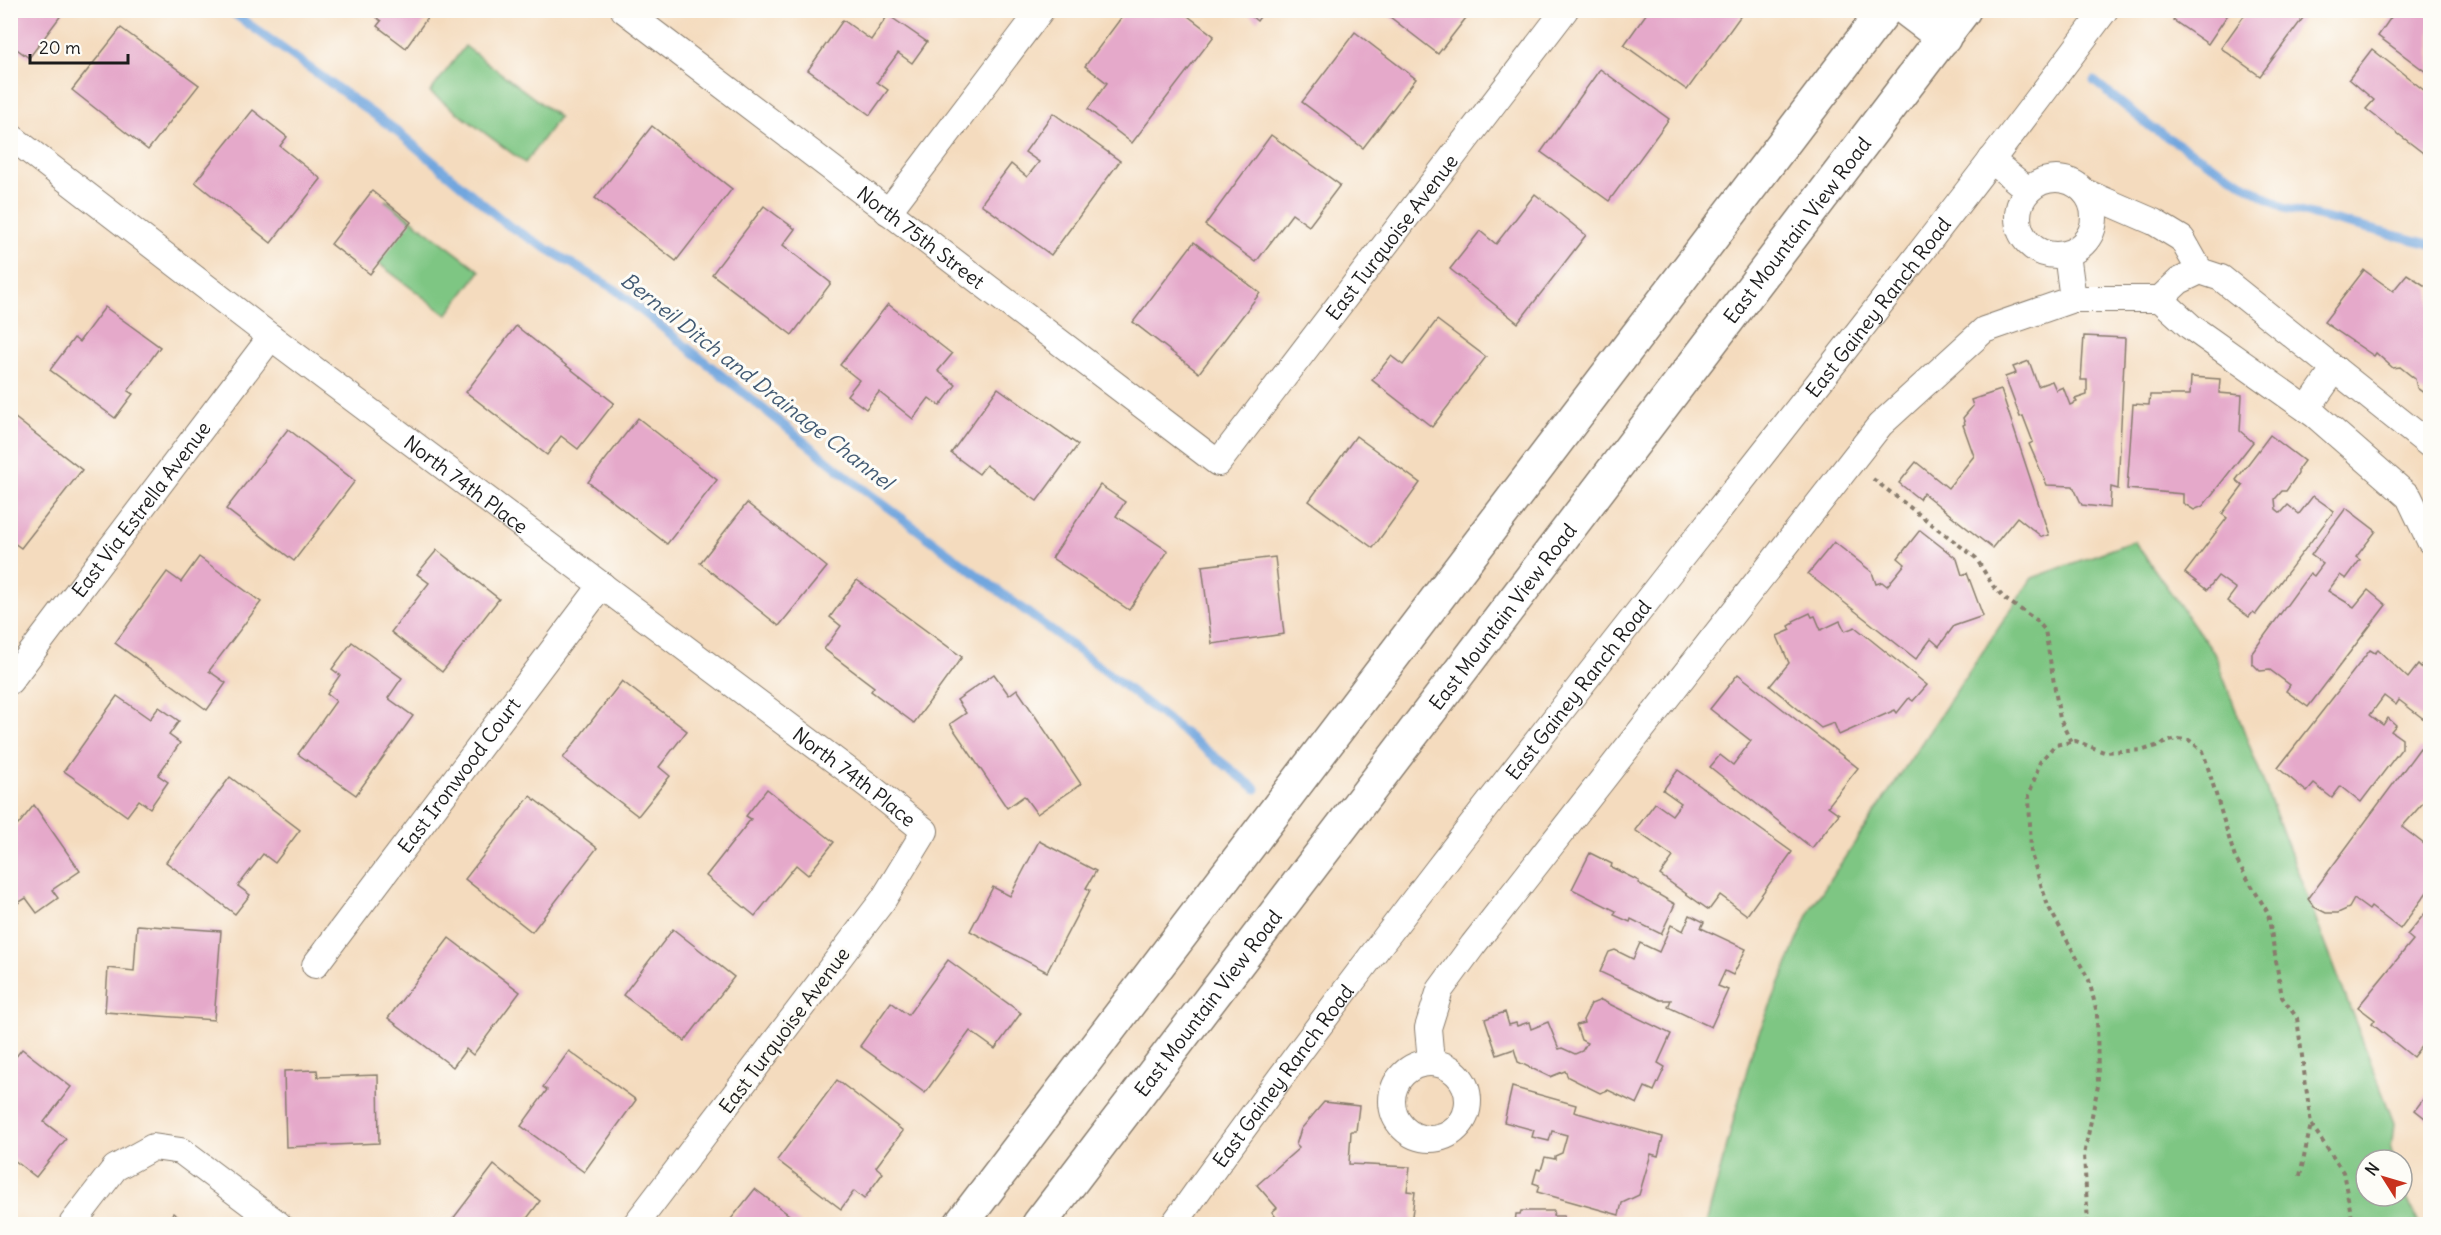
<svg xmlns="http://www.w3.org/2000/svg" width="2441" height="1235" font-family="Delius,sans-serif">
  <rect width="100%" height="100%" fill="#fdfcf7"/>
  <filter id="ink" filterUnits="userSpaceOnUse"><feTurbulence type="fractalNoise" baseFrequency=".0167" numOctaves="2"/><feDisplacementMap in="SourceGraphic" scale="12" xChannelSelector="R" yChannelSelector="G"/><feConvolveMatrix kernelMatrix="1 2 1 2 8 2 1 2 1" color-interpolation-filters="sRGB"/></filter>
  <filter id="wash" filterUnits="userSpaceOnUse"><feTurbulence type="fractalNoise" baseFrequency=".008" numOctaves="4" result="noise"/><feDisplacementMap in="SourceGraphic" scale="24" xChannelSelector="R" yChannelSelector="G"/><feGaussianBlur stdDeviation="1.35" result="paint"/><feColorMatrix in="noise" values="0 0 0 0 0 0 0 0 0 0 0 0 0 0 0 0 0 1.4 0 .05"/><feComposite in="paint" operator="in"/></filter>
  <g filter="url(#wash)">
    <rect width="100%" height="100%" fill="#f4dbbe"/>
    <g fill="#7ec683" stroke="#4d7150" stroke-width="1.5">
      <polygon points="465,46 559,117 525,163 430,92"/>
      <polygon points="386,200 480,271 447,315 353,244"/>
      <polygon points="2134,541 2214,653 2394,1123 2391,1150 2394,1160 2366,1160 2366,1196 2402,1196 2402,1188 2419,1224 1706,1224 1753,1047 1811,908 2032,578"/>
    </g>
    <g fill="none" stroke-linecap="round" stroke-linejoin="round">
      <g stroke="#71a6de" stroke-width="9">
        <polyline points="229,10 397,131 509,226 616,290 858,485 1100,667 1256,789"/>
        <polyline points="2094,81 2152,128 2284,208 2430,244"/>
      </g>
    </g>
    <g id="blocks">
      <g fill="#e5a9ca">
        <polygon points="10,10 65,10 29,58 10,44 10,31 13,28 10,26"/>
        <polygon points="367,10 433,10 406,48 377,26 381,21"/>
        <polygon points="1127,10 1180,10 1214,36 1132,143 1088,109 1107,83 1085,66"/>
        <polygon points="1244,10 1265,10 1257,21"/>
        <polygon points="1381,10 1464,10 1469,14 1438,54"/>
        <polygon points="1649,10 1736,10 1742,14 1687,90 1624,45"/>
        <polygon points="2179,10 2231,10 2208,44 2173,20"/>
        <polygon points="2248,10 2301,10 2306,14 2260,76 2221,48"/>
        <polygon points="2396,10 2422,10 2430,17 2430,75 2378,36"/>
        <polygon points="888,15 927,42 912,63 898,53 877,82 888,90 870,115 808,70 843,20 871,40"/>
        <polygon points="121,28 199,85 148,150 72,90"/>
        <polygon points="1355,32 1416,79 1363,148 1302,102"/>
        <polygon points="2372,49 2430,95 2430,152 2427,156 2366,109 2374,100 2349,79"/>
        <polygon points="1600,69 1669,119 1609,201 1541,152"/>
        <polygon points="253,110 287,137 280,146 321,179 271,243 195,182"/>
        <polygon points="1053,113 1120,161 1051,255 981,204 1011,164 1027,177 1039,162 1025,152"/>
        <polygon points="652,126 732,189 676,261 595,198"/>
        <polygon points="1271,135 1340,185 1309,226 1292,214 1256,262 1205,225"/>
        <polygon points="372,191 411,222 370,274 331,244"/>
        <polygon points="1535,194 1586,235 1518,323 1450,269 1480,231 1496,244"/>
        <polygon points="10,203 18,208 10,218"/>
        <polygon points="764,206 795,229 783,245 831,283 792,335 712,274"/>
        <polygon points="10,228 17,232 10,241"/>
        <polygon points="1194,242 1260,293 1199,373 1133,322"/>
        <polygon points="2364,270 2393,291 2407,274 2430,289 2430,394 2428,396 2417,388 2415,379 2400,367 2393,368 2376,353 2374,356 2324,322"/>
        <polygon points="888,304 952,354 938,371 956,385 940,406 929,398 913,419 879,392 866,409 847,395 859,380 840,365"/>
        <polygon points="105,307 160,347 128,391 133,394 115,418 50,370 74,338 79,342"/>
        <polygon points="1437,320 1486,357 1432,427 1372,380 1391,356 1403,365"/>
        <polygon points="516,326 614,403 578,449 561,436 547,455 466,392"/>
        <polygon points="2084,336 2125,338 2118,489 2111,487 2110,508 2082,505 2073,486 2047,485 2029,444 2033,442 2023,416 2020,417 2005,377 2016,373 2013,367 2029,361 2038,386 2052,381 2056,390 2063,387 2070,405 2077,402 2075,399 2087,395 2087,380 2081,380"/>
        <polygon points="2191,377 2220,379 2219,393 2242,395 2240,431 2253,442 2203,506 2194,510 2183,503 2183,494 2127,489 2133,404 2149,405 2150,395 2190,395"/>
        <polygon points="998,388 1078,445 1037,501 986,465 979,474 951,453"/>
        <polygon points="2001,390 2049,535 2042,537 2017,517 1992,548 1923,493 1919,499 1899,483 1916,462 1948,488 1974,456 1963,425 1965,424 1963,418 1973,406 1971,400"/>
        <polygon points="10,414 82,470 21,548 10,540"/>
        <polygon points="638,418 717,480 667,544 588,482"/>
        <polygon points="288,429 355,481 294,561 226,509"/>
        <polygon points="2270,435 2304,461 2298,469 2298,474 2286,491 2282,491 2275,499 2276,509 2281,513 2288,505 2299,514 2313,496 2334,511 2256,614 2253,612 2249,617 2227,601 2236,589 2218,576 2207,590 2185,573 2227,518 2222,514 2243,486 2236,480"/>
        <polygon points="1356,436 1420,483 1373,548 1309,501"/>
        <polygon points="1100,485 1125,502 1116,516 1168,551 1129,610 1052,558"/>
        <polygon points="747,503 827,567 779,626 700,563"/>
        <polygon points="2346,508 2376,531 2356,557 2360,560 2346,579 2340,575 2328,591 2354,607 2368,590 2386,605 2308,707 2286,691 2290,685 2270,670 2260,671 2252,663 2252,653 2310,573 2314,576 2323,564 2311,555"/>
        <polygon points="1920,530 1957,559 1962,575 1967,573 1983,616 1954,626 1939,646 1931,639 1916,659 1808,574 1834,542 1872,572 1876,584 1882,582 1887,586 1905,564 1898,558"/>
        <polygon points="437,550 499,599 442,672 391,632 429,583 417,574"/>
        <polygon points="199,557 261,602 209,671 226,683 207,710 115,643 167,572 181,582"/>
        <polygon points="1275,557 1284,634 1212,644 1202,566"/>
        <polygon points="857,580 962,657 914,723 871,691 874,687 824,649 841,626 830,617"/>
        <polygon points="1810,613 1812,617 1815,616 1821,630 1840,621 1845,631 1855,627 1927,685 1913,701 1909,698 1897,713 1895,710 1839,735 1834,723 1821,728 1770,686 1789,663 1777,636 1791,630 1789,626 1794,623 1793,621"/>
        <polygon points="352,642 402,678 388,698 413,716 356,795 298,754 336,701 327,694 340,675 332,669"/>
        <polygon points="2370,650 2375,653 2378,650 2408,678 2418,665 2421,668 2422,665 2430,672 2430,712 2425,720 2399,700 2396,705 2384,696 2370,715 2383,725 2388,718 2396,725 2391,731 2402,739 2402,748 2361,802 2341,786 2332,798 2314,784 2307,792 2278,768"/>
        <polygon points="994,674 1009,695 1017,689 1081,784 1037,814 1024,796 1007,808 950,724 966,713 957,700"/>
        <polygon points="1738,674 1858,768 1828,806 1839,814 1812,848 1710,767 1720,755 1733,765 1751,741 1710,709"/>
        <polygon points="622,681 687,731 659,767 670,776 638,816 563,758"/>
        <polygon points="117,696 150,719 159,707 179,721 169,735 180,743 158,775 168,782 150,808 139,800 127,816 64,771"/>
        <polygon points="2420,748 2430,752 2430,795 2402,827 2424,844 2430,836 2430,888 2400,929 2371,907 2369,910 2354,899 2349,908 2338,913 2326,913 2314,907 2308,899"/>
        <polygon points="1678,770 1792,852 1747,915 1720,895 1709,910 1660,875 1673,857 1635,830 1655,803 1672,815 1681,803 1663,790"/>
        <polygon points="230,777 300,830 275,863 263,854 238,886 250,895 235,914 166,862"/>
        <polygon points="767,789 834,842 808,875 796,865 755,916 706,876 751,819 746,816"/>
        <polygon points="530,796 597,848 532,932 465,879"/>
        <polygon points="34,805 80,871 52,890 58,898 37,913 26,898 10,908 10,830 18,825"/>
        <polygon points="1039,841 1096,871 1086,888 1090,890 1047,972 970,931 993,887 1010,896"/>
        <polygon points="1590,853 1612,864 1611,867 1639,881 1638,883 1675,904 1661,934 1631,919 1630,922 1614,915 1616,911 1572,889"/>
        <polygon points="2430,907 2430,1035 2413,1057 2372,1024 2375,1020 2358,1007 2413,940 2407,935"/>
        <polygon points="1690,915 1704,922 1701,928 1746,949 1733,975 1725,971 1718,986 1728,990 1711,1027 1668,1007 1671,1000 1660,1000 1600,972 1609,952 1615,950 1633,959 1640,943 1659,952 1671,925 1683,931"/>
        <polygon points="137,925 221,931 214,1020 105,1012 108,968 134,971"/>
        <polygon points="673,929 734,977 685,1041 623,995"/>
        <polygon points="449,938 520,992 473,1055 466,1049 453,1067 388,1018"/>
        <polygon points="948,960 1021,1013 995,1049 970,1031 925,1093 860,1046 891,1002 908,1015"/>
        <polygon points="1601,1000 1671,1034 1658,1063 1665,1067 1654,1091 1645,1087 1637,1104 1608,1090 1600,1093 1568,1077 1565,1071 1550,1077 1518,1062 1514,1049 1497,1055 1485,1019 1505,1012 1509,1025 1516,1023 1517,1026 1529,1022 1531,1029 1548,1022 1559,1049 1562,1048 1575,1054 1582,1051 1587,1043 1581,1040 1576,1025 1584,1023 1583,1020 1591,1004"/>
        <polygon points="22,1049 71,1087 44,1122 66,1139 36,1177 10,1157 10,1064"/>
        <polygon points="569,1051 636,1100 584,1172 521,1126 547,1090 543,1087"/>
        <polygon points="317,1070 318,1077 378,1075 379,1143 286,1147 284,1071"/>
        <polygon points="837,1080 903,1131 876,1167 883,1173 864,1199 854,1191 841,1209 777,1160"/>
        <polygon points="1512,1087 1576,1105 1574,1112 1663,1137 1658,1156 1651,1154 1639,1195 1622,1203 1619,1215 1537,1192 1539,1185 1533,1183 1537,1169 1541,1170 1545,1157 1555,1159 1555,1156 1562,1153 1567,1135 1552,1131 1549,1141 1532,1137 1534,1130 1504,1122"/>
        <polygon points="2430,1090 2430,1122 2415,1110"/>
        <polygon points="1324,1102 1359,1106 1356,1131 1351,1131 1349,1164 1410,1167 1407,1191 1415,1192 1411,1224 1281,1224 1272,1212 1277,1208 1257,1185 1299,1148 1296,1145 1301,1129"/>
        <polygon points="494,1165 540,1201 525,1221 531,1224 449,1224"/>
        <polygon points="755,1189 801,1224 727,1224"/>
        <polygon points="1521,1211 1554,1211 1553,1216 1564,1216 1564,1221 1591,1223 1591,1224 1515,1224 1516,1214 1520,1214"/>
        <polygon points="173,1213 189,1224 165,1224"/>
      </g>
    </g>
  </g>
  <g filter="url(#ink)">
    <use href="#blocks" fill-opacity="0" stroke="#887c6d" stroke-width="1.5"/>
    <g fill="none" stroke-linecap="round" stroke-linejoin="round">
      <defs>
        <g id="street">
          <path id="s1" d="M624 10 1218 463 1565 10"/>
          <path id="s2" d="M10 136 271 337 869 786 925 831 883 900 636 1224"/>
          <polyline points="1991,160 2028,190"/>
          <circle cx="2056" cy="217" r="38"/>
          <polyline points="2085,192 2154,222 2182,239 2200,271"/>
          <polyline points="888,212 1041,10"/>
          <polyline points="2067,254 2073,299"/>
          <polyline points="2160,299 2179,281 2200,271 2221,278 2430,445"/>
          <polyline points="2307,409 2335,369"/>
          <path id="s3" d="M10 681 271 337"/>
          <path id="s4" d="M315 965 602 585"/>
          <polyline points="1431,1062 1428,1028 1440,990 1473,945 1880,425 1984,330 2073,299 2160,299 2191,327 2315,415 2409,497 2430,541"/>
          <circle cx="1430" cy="1101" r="38"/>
          <polyline points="72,1224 115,1168 153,1147 181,1151 278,1224"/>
          <path id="s5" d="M1174 1224C1470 809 1800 419 2105 10"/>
        </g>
        <g id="secondary">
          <polyline points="1907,10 1944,38"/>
          <polyline points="961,1224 1885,10"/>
          <path id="s6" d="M1039 1224 1964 10"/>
        </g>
      </defs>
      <use href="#street" stroke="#887c6d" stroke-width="28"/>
      <use href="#secondary" stroke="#887c6d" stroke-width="36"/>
      <g stroke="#887c6d" stroke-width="4" stroke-dasharray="4.5 4.5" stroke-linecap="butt">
        <polyline points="1873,479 1976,558 1993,586 2005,599 2035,619 2045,630 2060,719 2071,742"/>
        <polyline points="2300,1176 2311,1124"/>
        <polyline points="2088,1224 2084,1155 2098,1086 2097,1013 2089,980 2048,906 2031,854 2029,795 2040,762 2055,745 2076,741 2104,752 2144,750 2176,739 2189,740 2203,751 2235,858 2268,913 2282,997 2297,1018 2311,1124 2343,1172 2351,1214 2357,1224"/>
      </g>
      <use href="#street" stroke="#fff" stroke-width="26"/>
      <use href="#secondary" stroke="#fff" stroke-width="33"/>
    </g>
  </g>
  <g text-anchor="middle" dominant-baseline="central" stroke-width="6" stroke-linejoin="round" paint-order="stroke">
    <g font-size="20" fill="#1c1c1c" stroke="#fdfcf7">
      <text stroke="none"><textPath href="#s6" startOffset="1250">East Mountain View Road</textPath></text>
      <text stroke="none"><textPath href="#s1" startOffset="374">North 75th Street</textPath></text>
      <text stroke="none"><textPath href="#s1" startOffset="1032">East Turquoise Avenue</textPath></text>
      <text stroke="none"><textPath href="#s5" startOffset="1156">East Gainey Ranch Road</textPath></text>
      <text stroke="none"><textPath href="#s2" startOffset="574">North 74th Place</textPath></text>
      <text stroke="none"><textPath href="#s3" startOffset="216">East Via Estrella Avenue</textPath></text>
      <text stroke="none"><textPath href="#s6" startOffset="764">East Mountain View Road</textPath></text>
      <text stroke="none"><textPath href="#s5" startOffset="670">East Gainey Ranch Road</textPath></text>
      <text stroke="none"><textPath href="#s4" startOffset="238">East Ironwood Court</textPath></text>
      <text stroke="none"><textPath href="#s2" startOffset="1060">North 74th Place</textPath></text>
      <text stroke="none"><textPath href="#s6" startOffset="278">East Mountain View Road</textPath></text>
      <text transform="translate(784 1030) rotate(-53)">East Turquoise Avenue</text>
      <text stroke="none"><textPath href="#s5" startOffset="184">East Gainey Ranch Road</textPath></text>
    </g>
    <g font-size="21" font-style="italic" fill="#425a73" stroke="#fdfcf7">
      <text transform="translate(757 381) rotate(38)">Berneil Ditch and Drainage Channel</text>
    </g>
  </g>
  <rect width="2441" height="1235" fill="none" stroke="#fdfcf7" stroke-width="36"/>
  <g transform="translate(2384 1178) rotate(307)"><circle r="28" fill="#fdfcf7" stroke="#a3a29f" stroke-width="1.5"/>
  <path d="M0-4.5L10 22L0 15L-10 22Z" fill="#c8321e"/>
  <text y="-9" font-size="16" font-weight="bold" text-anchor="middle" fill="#1c1c1c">N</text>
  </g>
  <path d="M30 54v9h98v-9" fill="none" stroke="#1c1c1c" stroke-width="3"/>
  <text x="39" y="54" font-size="18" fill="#1c1c1c" stroke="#fdfcf7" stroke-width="4.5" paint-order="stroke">20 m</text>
</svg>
